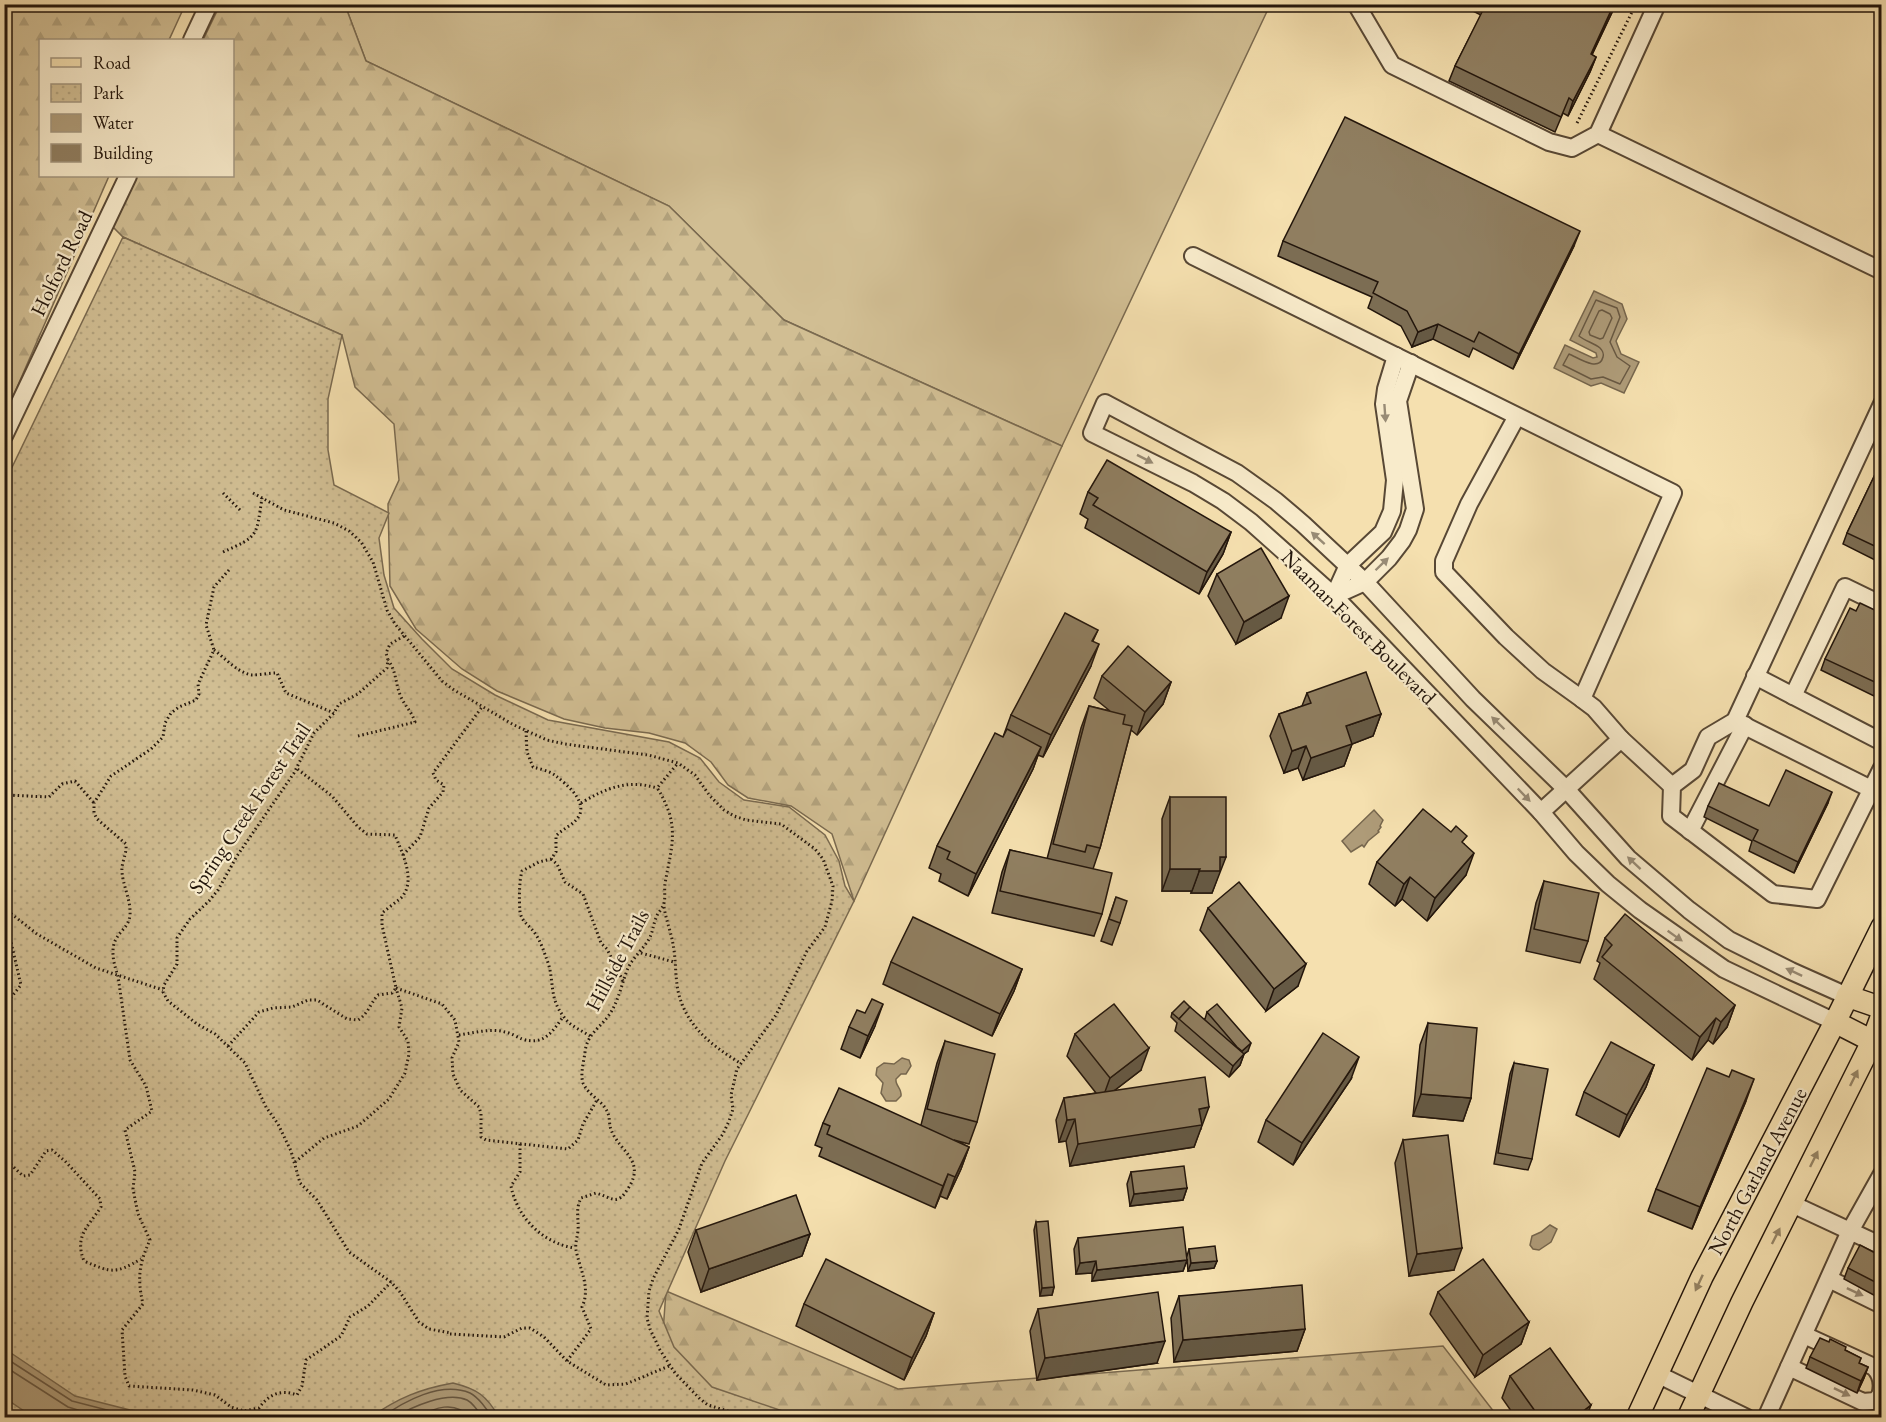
<svg xmlns="http://www.w3.org/2000/svg" width="1886" height="1422" font-family="'EB Garamond',serif">
  <defs>
    <pattern id="forest-firs" width="22" height="20" patternUnits="userSpaceOnUse" patternTransform="scale(1.5)"><rect width="22" height="20" fill="#d1be93"/><path d="M5 1l3.5 6h-7zM16 11l3.5 6h-7z" fill="#b3a37e"/></pattern>
    <pattern id="park-dots" width="8" height="8" patternUnits="userSpaceOnUse" patternTransform="scale(1.5)"><rect width="8" height="8" fill="#d1be93"/><path d="M2 2h.1M6 6h.1" fill="none" stroke="#b3a37e" stroke-width="1.8" stroke-linecap="round"/></pattern>
  </defs>
  <rect width="100%" height="100%" fill="#f5e0af"/>
  <filter id="stains"><feTurbulence type="fractalNoise" baseFrequency=".00333" numOctaves="4"/><feColorMatrix values="0 0 0 0 .2 0 0 0 0 .09 0 0 0 0 .02 0 0 0 .5 -.17"/></filter>
  <radialGradient id="worn" r=".72"><stop offset=".6" stop-color="#630" stop-opacity="0"/><stop offset="1" stop-color="#630" stop-opacity=".3"/></radialGradient>
  <polygon fill="#d1be93" stroke="#7a6a50" stroke-width="1.5" points="345,5 1270,5 1062,446 784,320 669,206 366,61"/>
  <g fill="url(#forest-firs)" stroke="#7a6a50" stroke-width="1.5">
    <polygon points="5,4 185,5 169,40 40,40 40,176 109,176 5,415"/>
    <polygon points="220,5 345,5 366,61 669,206 784,320 1062,446 854,901 832,834 791,806 748,798 728,785 711,762 685,743 649,733 605,728 564,719 497,691 462,669 416,629 390,586 388,504 399,480 394,424 355,387 342,335 123,237 112,226 136,176 232,176 232,40 203,40"/>
    <polygon points="666,1291 898,1389 1443,1346 1498,1417 774,1417 712,1394 686,1369 663,1332"/>
  </g>
  <polygon fill="url(#park-dots)" stroke="#7a6a50" stroke-width="1.5" points="123,237 342,335 328,399 328,450 334,485 389,513 379,538 384,575 394,608 422,639 452,669 495,695 548,720 669,742 700,758 719,782 744,800 789,807 825,835 839,861 845,886 854,901 725,1161 659,1311 674,1347 712,1387 800,1417 5,1417 4,484"/>
  <g fill="#ae9b78" stroke="#76664d" stroke-width="1.5">
    <polygon points="1594,291 1622,304 1627,319 1616,341 1621,354 1639,362 1624,393 1601,383 1591,386 1554,368 1565,345 1593,358 1597,357 1596,353 1570,340"/>
    <polygon points="1374,810 1383,820 1380,826 1381,827 1378,831 1379,832 1368,841 1364,847 1362,845 1351,852 1342,841"/>
    <path d="M902 1058 909 1060 911 1066 906 1074H901L896 1079C895 1086 902 1088 901 1096L896 1101H886L881 1093 883 1083 876 1075 877 1068 884 1063 894 1064Z"/>
    <polygon points="1550,1225 1557,1229 1551,1242 1539,1250 1533,1249 1530,1245 1532,1236 1541,1232"/>
    <polygon points="5,1349 75,1396 130,1410 179,1417 33,1417 5,1398"/>
    <path d="M453 1383C477 1389 486 1395 499 1417L457 1418 454 1416 371 1417C398 1398 420 1389 453 1383Z"/>
  </g>
  <g fill="none" stroke-linecap="round" stroke-linejoin="round">
    <g stroke="#685842" stroke-width="1.5">
      <path d="M1596 300 1617 308 1620 317 1610 342 1617 357 1630 366 1620 384 1603 377 1591 379 1563 365 1569 354C1577 357 1599 373 1603 357 1604 354 1602 350 1600 348 1594 343 1585 341 1579 336Z"/>
      <polygon points="1602,310 1610,314 1612,318 1603,338 1600,339 1590,335 1589,332 1599,311"/>
      <polyline points="4,1357 72,1401 138,1418"/>
      <polyline points="4,1366 68,1407 104,1418"/>
      <path d="M381 1418C404 1401 441 1381 470 1393 478 1397 488 1410 492 1418"/>
      <path d="M394 1418C411 1407 447 1391 467 1400 473 1403 479 1412 483 1418"/>
      <path d="M414 1418C435 1408 454 1399 471 1418"/>
    </g>
    <defs>
      <g id="minor">
        <polyline points="1356,4 1392,65 1549,142 1572,148 1598,134 1657,4"/>
        <polyline points="192,40 209,4"/>
        <polyline points="1598,134 1882,271"/>
        <polyline points="1193,256 1673,493 1582,699 1543,671 1506,637 1444,572 1444,561 1469,504 1517,416"/>
        <polyline points="1882,404 1735,721 1708,737 1693,770 1672,786 1671,816 1773,894 1817,899 1882,768"/>
        <polyline points="4,436 128,176"/>
        <polyline points="1334,596 1365,582 1389,558 1402,541 1408,530 1415,509 1398,401 1411,363"/>
        <polyline points="1334,596 1348,565 1383,532 1392,511 1395,480 1384,404 1386,389 1396,356"/>
        <polyline points="1755,676 1882,742"/>
        <polyline points="1793,696 1845,587 1882,605"/>
        <polyline points="1582,699 1594,708 1621,739"/>
        <polyline points="1735,721 1871,789"/>
        <polyline points="1541,812 1621,739 1672,786"/>
        <polyline points="1690,831 1745,725"/>
        <polyline points="1835,1022 1724,969 1640,910 1608,884 1576,853 1541,812 1334,596 1251,522 1223,501 1193,483 1092,433 1105,403 1237,473 1276,501 1303,524 1365,582 1473,699 1567,790 1628,858 1689,910 1729,940 1791,971 1847,996"/>
        <polyline points="1792,1204 1882,1246"/>
        <polyline points="1829,1279 1882,1305"/>
        <path d="M1789 1367 1863 1402 1875 1401 1880 1396C1883 1386 1882 1375 1874 1367L1804 1335"/>
        <polyline points="1657,1374 1747,1418"/>
        <polyline points="1766,1418 1850,1231 1882,1174"/>
      </g>
      <g id="major">
        <polyline points="1847,996 1882,1008"/>
        <polyline points="1835,1022 1882,1046"/>
        <polyline points="1637,1418 1702,1277 1835,1022 1882,927"/>
        <polyline points="1688,1418 1742,1302 1872,1042 1882,1015"/>
      </g>
    </defs>
    <use href="#minor" stroke="#584835" stroke-width="20"/>
    <use href="#major" stroke="#23160c" stroke-width="24"/>
    <g stroke="#23160c" stroke-width="3" stroke-dasharray="1.5 3" stroke-linecap="butt">
      <polyline points="1577,123 1636,4"/>
      <polyline points="223,493 240,510"/>
      <polyline points="253,493 284,510 334,523 349,531 361,542 373,562 387,610 395,624 442,681 454,690 514,725 547,740 565,744 648,755 678,763 695,775 710,796 724,810 734,816 746,820 781,824 815,849 823,859 833,886 832,901 825,927 807,951 776,1015 737,1069 731,1095 733,1109 729,1121 723,1134 702,1163 679,1229 653,1279 649,1291 647,1318 650,1329 660,1350 675,1373 700,1399 708,1405 750,1418"/>
      <path d="M223 552C259 536 256 537 262 498"/>
      <path d="M229 570 214 587 206 625 214 650 198 684 199 694 196 700 179 707 171 713 165 723 163 737 151 749 111 776 94 803V813L97 819 126 844C127 855 121 862 122 872 123 886 131 900 130 915 129 926 121 930 116 939 110 950 114 965 118 976L130 1060 146 1086 152 1111 125 1130 135 1172 133 1189 138 1214 150 1240C139 1264 137 1278 143 1304L122 1330 125 1376 129 1386 193 1390 215 1395 231 1407 244 1411 259 1408C269 1394 281 1389 297 1395L302 1386 306 1360 341 1336 350 1317 368 1306 391 1282"/>
      <polyline points="404,636 390,644 386,653 388,660 387,668 358,694 339,704 334,713 314,733 294,773 237,856 218,890 209,901 190,919 177,938 177,964 164,985 163,992 168,1001 197,1024 215,1034 245,1063 266,1107 278,1124 291,1151 300,1183 317,1200 349,1252 391,1282 400,1292 419,1322 429,1329 451,1333"/>
      <path d="M214 650C225 658 238 673 252 675 259 675 269 673 277 673L286 693 334 713"/>
      <path d="M526 731 527 752 533 767C540 769 550 771 556 776 566 784 585 799 580 814 575 825 563 828 556 836V852L551 859 539 862 522 871C519 882 519 900 520 912 522 923 531 926 536 935 541 942 544 952 547 960 555 980 548 997 564 1017 570 1026 581 1030 590 1036"/>
      <path d="M358 736 415 722C412 712 405 706 401 697 395 684 397 672 388 660"/>
      <polyline points="4,801 6,795 49,797 62,784 75,781 94,803"/>
      <path d="M581 803C606 788 628 779 657 788"/>
      <polyline points="403,855 420,837 429,808 443,792 444,785 436,780 433,773 482,707"/>
      <polyline points="551,859 557,864 565,882 583,894 601,943 607,949 623,981"/>
      <path d="M664 907C666 920 671 932 673 944 676 959 675 975 678 991 686 1026 711 1045 740 1063"/>
      <polyline points="4,908 37,934 96,968 163,990"/>
      <polyline points="4,912 21,985 9,1000 10,1017 8,1029 4,1031"/>
      <polyline points="641,953 674,962"/>
      <polyline points="396,988 442,1004 455,1020 459,1042 452,1058 453,1074 460,1090 479,1107 481,1114 481,1137 486,1140 568,1149 578,1140 583,1124 597,1100"/>
      <path d="M459 1035C473 1033 491 1028 505 1032 511 1033 517 1037 522 1039 544 1046 552 1032 563 1017"/>
      <path d="M228 1046 259 1012 273 1008 292 1007 308 1000H317L347 1019 358 1020C368 1014 370 1004 378 995L392 993 396 988 382 925V913C388 908 395 903 401 898 417 881 402 853 395 835L367 834 358 827 332 796 296 768"/>
      <path d="M520 1144V1172L511 1186C517 1218 544 1244 575 1248"/>
      <path d="M4 1158 23 1176 30 1175 46 1151 52 1150 65 1161 100 1199 101 1207C88 1227 74 1236 84 1261 112 1273 115 1274 141 1259"/>
      <polyline points="295,1162 324,1138 358,1126 389,1099 405,1073 409,1054 408,1041 399,1027 402,1008 396,988"/>
      <polyline points="450,1334 504,1337 522,1328 530,1328 544,1337 567,1361 606,1385 626,1384 669,1366"/>
      <path d="M567 1361 591 1329 582 1307C591 1288 580 1270 576 1250 575 1244 577 1238 578 1231 579 1219 575 1210 581 1198L596 1193C613 1198 617 1207 629 1187 645 1161 621 1152 612 1132 607 1122 613 1115 601 1103 595 1097 587 1092 583 1083 580 1074 584 1061 585 1052 587 1034 600 1028 609 1015 618 1002 621 987 626 973 630 960 642 951 649 939 653 932 653 925 656 918 657 914 661 910 663 906 666 900 664 891 665 884 669 858 677 838 669 812 665 803 663 796 657 788L678 763"/>
    </g>
    <use href="#minor" stroke="#f8ebcb" stroke-width="16"/>
    <use href="#major" stroke="#f5e0af" stroke-width="21"/>
  </g>
  <g fill="#7c6d53" stroke="#23160c" stroke-width="1.5">
    <polygon points="1473,4 1616,4 1592,55 1596,57 1590,72 1568,116 1563,113 1555,132 1449,81 1455,66 1481,15 1471,10"/>
    <polygon points="1283,241 1574,246 1513,369 1473,348 1469,357 1433,339 1412,347 1401,326 1368,308 1372,297 1278,256"/>
    <polygon points="1881,462 1881,563 1843,544 1847,533"/>
    <polygon points="1088,492 1231,532 1223,554 1199,594 1085,528 1088,519 1080,514"/>
    <polygon points="1217,574 1281,618 1236,644 1208,596"/>
    <polygon points="1856,611 1881,681 1874,696 1821,670 1825,659"/>
    <polygon points="1098,630 1093,641 1091,666 1043,757 1038,755 1033,769 968,896 939,881 941,874 929,868 937,846 1003,737 1011,715"/>
    <polygon points="1102,676 1171,682 1163,704 1137,735 1131,730 1100,848 1093,869 1102,914 1094,936 992,913 1002,872 1010,850 1047,859 1081,728 1089,706 1110,711 1094,698"/>
    <polygon points="1307,693 1381,714 1373,736 1352,744 1344,766 1303,780 1298,768 1284,773 1270,736 1279,714 1302,706"/>
    <polygon points="1170,797 1217,879 1212,893 1191,893 1192,891 1162,891 1162,819"/>
    <polygon points="1828,803 1794,873 1749,851 1752,841 1704,817 1708,806 1769,806"/>
    <polygon points="1464,844 1466,875 1427,921 1402,899 1395,906 1369,884 1377,862"/>
    <polygon points="1544,881 1588,941 1580,963 1526,951 1536,903"/>
    <polygon points="1116,897 1120,923 1112,945 1101,941"/>
    <polygon points="1208,908 1298,986 1266,1011 1200,930"/>
    <polygon points="1605,938 1735,1005 1727,1027 1713,1044 1708,1040 1692,1060 1594,979 1600,963 1597,961"/>
    <polygon points="891,962 1022,969 1014,991 992,1036 883,984"/>
    <polygon points="1207,1012 1248,1051 1244,1054 1240,1065 1229,1077 1175,1031 1177,1023 1171,1017 1172,1013 1205,1019"/>
    <polygon points="1428,1023 1471,1098 1463,1121 1413,1116 1420,1045"/>
    <polygon points="875,1026 860,1058 841,1049 849,1027"/>
    <polygon points="1075,1034 1141,1070 1115,1090 1201,1129 1200,1130 1194,1147 1070,1166 1066,1141 1059,1142 1056,1120 1064,1098 1096,1093 1067,1056"/>
    <polygon points="945,1041 977,1122 969,1144 954,1140 969,1147 961,1169 947,1199 940,1196 935,1208 819,1156 822,1148 815,1145 823,1123 921,1125 937,1063"/>
    <polygon points="1514,1063 1532,1159 1528,1170 1494,1164 1510,1074"/>
    <polygon points="1654,1065 1646,1087 1619,1137 1576,1115 1584,1092"/>
    <polygon points="1351,1079 1293,1165 1258,1142 1266,1120"/>
    <polygon points="1746,1101 1692,1229 1648,1211 1656,1189"/>
    <polygon points="1403,1140 1454,1270 1409,1276 1395,1163"/>
    <polygon points="1131,1172 1187,1188 1183,1200 1130,1206 1127,1184"/>
    <polygon points="1036,1222 1054,1287 1052,1295 1040,1296 1034,1230"/>
    <polygon points="696,1230 810,1234 802,1256 701,1292 688,1252"/>
    <polygon points="1078,1238 1187,1256 1189,1249 1217,1261 1214,1268 1188,1271 1187,1260 1183,1271 1092,1281 1092,1273 1076,1274 1074,1249"/>
    <polygon points="1881,1256 1881,1299 1844,1279 1848,1268"/>
    <polygon points="1438,1292 1529,1322 1521,1344 1475,1377 1430,1314"/>
    <polygon points="1179,1296 1305,1329 1297,1351 1174,1362 1171,1318"/>
    <polygon points="804,1304 934,1313 926,1336 904,1380 796,1326"/>
    <polygon points="1038,1309 1157,1363 1037,1380 1030,1331"/>
    <polygon points="1845,1350 1861,1358 1859,1363 1868,1367 1864,1378 1857,1393 1806,1368 1810,1357"/>
    <polygon points="1510,1376 1586,1418 1516,1418 1502,1398"/>
  </g>
  <g fill="#655944" stroke="#23160c" stroke-width="1.5">
    <polygon points="1614,4 1616,4 1585,69 1591,54"/>
    <polygon points="1596,57 1590,72 1568,116 1573,101"/>
    <polygon points="1580,231 1574,246 1513,369 1519,354"/>
    <polygon points="1438,324 1433,339 1412,347 1418,332"/>
    <polygon points="1231,532 1223,554 1199,594 1207,572"/>
    <polygon points="1289,596 1281,618 1236,644 1244,622"/>
    <polygon points="1099,644 1091,666 1043,757 1051,735"/>
    <polygon points="1171,682 1163,704 1137,735 1145,712"/>
    <polygon points="1381,714 1373,736 1352,744 1344,766 1303,780 1311,758 1346,726"/>
    <polygon points="1306,746 1298,768 1284,773 1292,751"/>
    <polygon points="1041,747 1033,769 968,896 976,874"/>
    <polygon points="1832,792 1828,803 1794,873 1798,862"/>
    <polygon points="1474,853 1466,875 1427,921 1435,898"/>
    <polygon points="1220,857 1226,857 1212,893 1191,893 1199,871"/>
    <polygon points="1170,869 1200,869 1192,891 1162,891"/>
    <polygon points="1410,877 1402,899 1395,906 1404,884"/>
    <polygon points="1306,964 1298,986 1266,1011 1274,989"/>
    <polygon points="1022,969 1014,991 992,1036 1000,1014"/>
    <polygon points="883,1004 875,1026 860,1058 868,1036"/>
    <polygon points="1735,1005 1727,1027 1713,1044 1721,1022"/>
    <polygon points="1716,1018 1708,1040 1692,1060 1700,1037"/>
    <polygon points="1251,1043 1248,1051 1244,1054 1240,1065 1229,1077 1233,1066 1241,1052"/>
    <polygon points="1149,1048 1141,1070 1102,1100 1110,1078"/>
    <polygon points="1359,1057 1351,1079 1293,1165 1302,1143"/>
    <polygon points="1654,1065 1646,1087 1619,1137 1627,1115"/>
    <polygon points="1754,1079 1746,1101 1692,1229 1700,1207"/>
    <polygon points="1421,1094 1471,1098 1463,1121 1413,1116"/>
    <polygon points="1209,1107 1194,1147 1070,1166 1078,1144 1199,1109"/>
    <polygon points="1075,1119 1066,1141 1059,1142 1067,1120"/>
    <polygon points="969,1147 961,1169 947,1199 955,1177"/>
    <polygon points="948,1174 940,1196 935,1208 943,1186"/>
    <polygon points="1187,1188 1183,1200 1130,1206 1134,1194"/>
    <polygon points="810,1234 802,1256 701,1292 709,1269"/>
    <polygon points="1462,1248 1454,1270 1409,1276 1417,1254"/>
    <polygon points="1187,1260 1183,1271 1092,1281 1097,1270"/>
    <polygon points="1096,1261 1092,1273 1076,1274 1080,1263"/>
    <polygon points="1217,1261 1214,1268 1188,1271 1191,1263"/>
    <polygon points="1054,1287 1052,1295 1040,1296 1042,1288"/>
    <polygon points="934,1313 926,1336 904,1380 912,1358"/>
    <polygon points="1529,1322 1521,1344 1475,1377 1483,1355"/>
    <polygon points="1305,1329 1297,1351 1174,1362 1183,1340"/>
    <polygon points="1165,1341 1157,1363 1037,1380 1045,1358"/>
    <polygon points="1868,1367 1864,1378 1857,1393 1861,1381"/>
    <polygon points="1591,1405 1586,1418 1574,1418"/>
  </g>
  <g fill="#907f61" stroke="#23160c" stroke-width="1.5">
    <polygon points="1486,4 1614,4 1591,54 1596,57 1573,101 1569,98 1561,117 1455,66"/>
    <polygon points="1345,117 1580,231 1519,354 1479,332 1474,342 1438,324 1418,332 1407,311 1373,293 1378,282 1283,241"/>
    <polygon points="1107,460 1231,532 1207,572 1093,505 1098,498 1088,492"/>
    <polygon points="1881,462 1881,549 1847,533"/>
    <polygon points="1261,548 1289,596 1244,622 1217,574"/>
    <polygon points="1860,603 1881,613 1881,678 1879,684 1825,659 1850,608 1856,611"/>
    <polygon points="1065,613 1098,630 1092,641 1099,644 1051,735 1011,715"/>
    <polygon points="1128,646 1171,682 1145,712 1102,676"/>
    <polygon points="1366,672 1381,714 1346,726 1352,744 1311,758 1306,746 1292,751 1279,714 1311,703 1307,693"/>
    <polygon points="1089,706 1125,715 1123,724 1132,726 1100,848 1087,845 1085,852 1053,844"/>
    <polygon points="1007,729 1041,747 976,874 947,859 950,852 937,846 995,733 1003,737"/>
    <polygon points="1786,770 1832,792 1798,862 1753,840 1758,830 1708,806 1719,783 1769,806"/>
    <polygon points="1170,797 1226,797 1226,857 1220,857 1220,871 1199,871 1200,869 1170,869"/>
    <polygon points="1423,809 1451,832 1456,826 1467,836 1462,842 1474,853 1435,898 1410,877 1404,884 1377,862"/>
    <polygon points="1010,850 1112,873 1102,914 1000,891"/>
    <polygon points="1544,881 1599,893 1588,941 1534,929"/>
    <polygon points="1239,882 1306,964 1274,989 1208,908"/>
    <polygon points="1116,897 1127,901 1120,923 1109,919"/>
    <polygon points="1625,914 1735,1005 1721,1022 1716,1018 1700,1037 1602,957 1612,945 1605,938"/>
    <polygon points="913,917 1022,969 1000,1014 891,962"/>
    <polygon points="872,999 883,1004 868,1036 849,1027 857,1010 865,1013"/>
    <polygon points="1184,1001 1191,1008 1190,1007 1179,1019 1172,1013"/>
    <polygon points="1114,1004 1149,1048 1110,1078 1075,1034"/>
    <polygon points="1217,1004 1251,1043 1242,1051 1237,1047 1207,1012"/>
    <polygon points="1190,1007 1244,1054 1233,1066 1179,1019"/>
    <polygon points="1428,1023 1477,1028 1471,1098 1421,1094"/>
    <polygon points="1323,1033 1359,1057 1302,1143 1266,1120"/>
    <polygon points="945,1041 995,1054 977,1122 927,1109"/>
    <polygon points="1611,1042 1654,1065 1627,1115 1584,1092"/>
    <polygon points="1514,1063 1548,1069 1532,1159 1498,1153"/>
    <polygon points="1707,1068 1729,1077 1732,1070 1754,1079 1700,1207 1656,1189"/>
    <polygon points="1205,1077 1209,1107 1199,1109 1202,1125 1078,1144 1075,1119 1067,1120 1064,1098"/>
    <polygon points="839,1088 969,1147 955,1177 948,1174 943,1186 827,1134 830,1126 823,1123"/>
    <polygon points="1448,1135 1462,1248 1417,1254 1403,1140"/>
    <polygon points="1184,1166 1187,1188 1134,1194 1131,1172"/>
    <polygon points="796,1195 810,1234 709,1269 696,1230"/>
    <polygon points="1048,1221 1054,1287 1042,1288 1036,1222"/>
    <polygon points="1183,1227 1187,1260 1097,1270 1096,1261 1080,1263 1078,1238"/>
    <polygon points="1860,1245 1881,1256 1881,1285 1848,1268"/>
    <polygon points="1215,1246 1217,1261 1191,1263 1189,1249"/>
    <polygon points="826,1259 934,1313 912,1358 804,1304"/>
    <polygon points="1483,1259 1529,1322 1483,1355 1438,1292"/>
    <polygon points="1302,1285 1305,1329 1183,1340 1179,1296"/>
    <polygon points="1158,1292 1165,1341 1045,1358 1038,1309"/>
    <polygon points="1820,1338 1829,1342 1830,1339 1846,1347 1845,1350 1861,1358 1859,1363 1868,1367 1861,1381 1810,1357"/>
    <polygon points="1550,1348 1591,1405 1574,1418 1540,1418 1510,1376"/>
  </g>
  <defs><path id="oneway-solid" d="M-6-.8H1V-3.2L6.5 0L1 3.2V.8H-6Z" transform="scale(1.5)"/></defs>
  <g fill="#988b75">
    <use href="#oneway-solid" transform="translate(1385 413) rotate(86)"/>
    <use href="#oneway-solid" transform="translate(1145 459) rotate(27)"/>
    <use href="#oneway-solid" transform="translate(1318 538) rotate(-138)"/>
    <use href="#oneway-solid" transform="translate(1382 564) rotate(-44)"/>
    <use href="#oneway-solid" transform="translate(1498 723) rotate(-136)"/>
    <use href="#oneway-solid" transform="translate(1524 795) rotate(46)"/>
    <use href="#oneway-solid" transform="translate(1634 863) rotate(-137)"/>
    <use href="#oneway-solid" transform="translate(1675 936) rotate(35)"/>
    <use href="#oneway-solid" transform="translate(1794 972) rotate(-155)"/>
    <use href="#oneway-solid" transform="translate(1855 1292) rotate(25)"/>
    <use href="#oneway-solid" transform="translate(1842 1392) rotate(26)"/>
  </g>
  <g fill="#968566">
    <use href="#oneway-solid" transform="translate(1854 1078) rotate(-64)"/>
    <use href="#oneway-solid" transform="translate(1814 1159) rotate(-64)"/>
    <use href="#oneway-solid" transform="translate(1776 1236) rotate(-63)"/>
    <use href="#oneway-solid" transform="translate(1699 1283) rotate(115)"/>
  </g>
  <g text-anchor="middle" dominant-baseline="central" stroke-width="4.5" stroke-linejoin="round" paint-order="stroke">
    <g font-size="21" fill="#23160c" stroke="#f8ebcb">
      <text transform="translate(61 263) rotate(-64)">Holford Road</text>
      <text transform="translate(1359 627) rotate(45)">Naaman Forest Boulevard</text>
      <text transform="translate(249 808) rotate(-56)">Spring Creek Forest Trail</text>
      <text transform="translate(617 960) rotate(-62)">Hillside Trails</text>
      <text transform="translate(1757 1171) rotate(-62)">North Garland Avenue</text>
    </g>
  </g>
  <rect width="1886" height="1422" fill="none" stroke="#f5e0af" stroke-width="24"/>
  <rect x="6" y="6" width="1874" height="1410" fill="none" stroke="#23160c" stroke-width="3"/>
  <rect x="12" y="12" width="1862" height="1398" fill="none" stroke="#23160c" stroke-width="1.5"/>
  <rect x="39" y="39" width="195" height="138" fill="#f8ebcb" stroke="#a3967f" stroke-width="1.5"/>
  <rect x="51" y="58" width="30" height="9" fill="#f5e0af" stroke="#a3967f" stroke-width="1.5"/>
  <text x="93" y="69" font-size="18" fill="#23160c">Road</text>
  <rect x="51" y="84" width="30" height="18" fill="url(#park-dots)" stroke="#a3967f" stroke-width="1.5"/>
  <text x="93" y="99" font-size="18" fill="#23160c">Park</text>
  <rect x="51" y="114" width="30" height="18" fill="#ae9b78" stroke="#a3967f" stroke-width="1.5"/>
  <text x="93" y="129" font-size="18" fill="#23160c">Water</text>
  <rect x="51" y="144" width="30" height="18" fill="#907f61" stroke="#a3967f" stroke-width="1.5"/>
  <text x="93" y="159" font-size="18" fill="#23160c">Building</text>
  <rect width="100%" height="100%" filter="url(#stains)"/>
  <rect width="100%" height="100%" fill="url(#worn)"/>
</svg>
